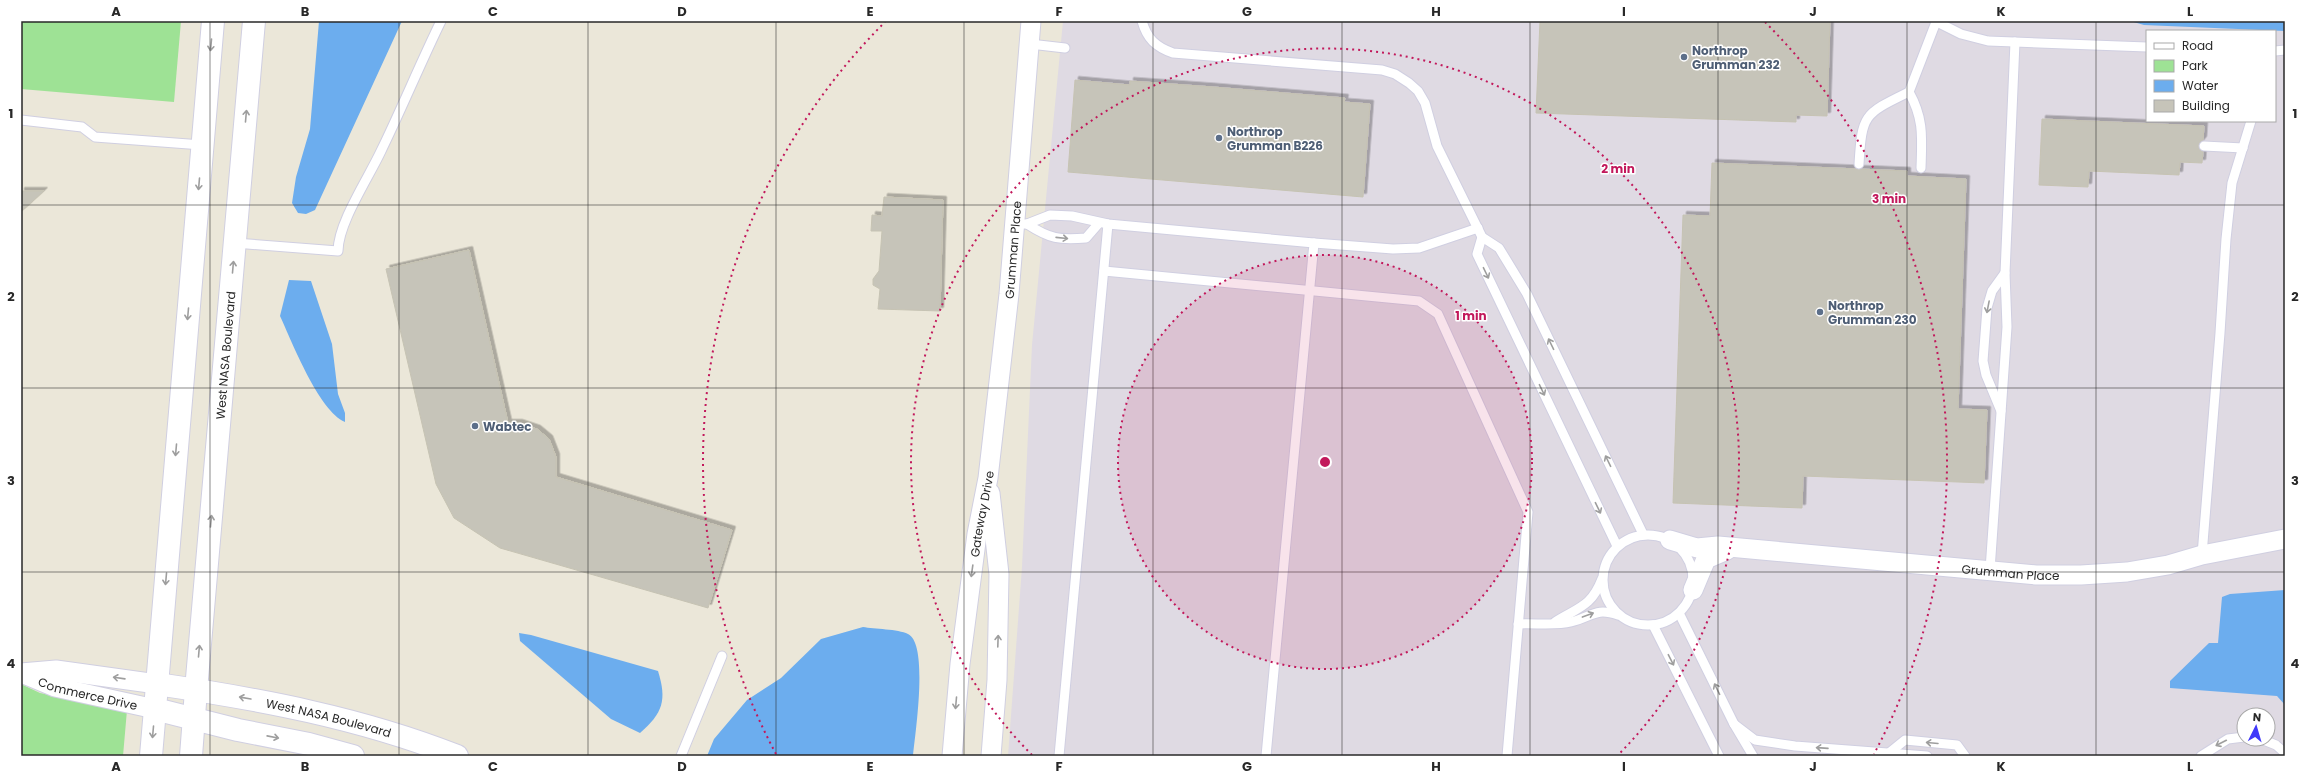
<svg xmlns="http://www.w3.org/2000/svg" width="2306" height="777" font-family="Poppins,sans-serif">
  <defs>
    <filter id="shadow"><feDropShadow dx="3.5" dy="-3.5" stdDeviation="0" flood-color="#0004"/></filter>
  </defs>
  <rect width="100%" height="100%" fill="#ebe7d9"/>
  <path fill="#dfdae3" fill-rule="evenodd" d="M1063 21H2285V756H1008L1022 567 1032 345ZM2147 31H2275V121H2147ZM2244 715H2268V739H2244Z"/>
  <g fill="#9ee295">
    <polygon points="21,21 181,21 174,102 21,89"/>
    <polygon points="21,684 40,693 127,710 123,756 21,756"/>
  </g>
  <g fill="#6cadee">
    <polygon points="319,21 402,21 315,210 306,214 298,213 292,203 296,177 310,129"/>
    <polygon points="2130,21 2285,21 2285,31 2144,25"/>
    <path d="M289 280 311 281 332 344 338 394 345 413V422C319 411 292 342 280 316Z"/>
    <polygon points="2285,590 2285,705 2277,696 2170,688 2170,681 2209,643 2218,643 2222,597 2230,594"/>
    <path d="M863 627C874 629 898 629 908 634 929 644 915 734 913 756H707L714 739 747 700 781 678 821 639Z"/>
    <path d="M519 633 531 635 658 671C667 700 663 713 640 733L611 719 520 641Z"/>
  </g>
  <g fill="#c6c4b9" stroke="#c6c3b3" filter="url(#shadow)">
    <polygon points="1540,21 1830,21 1827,116 1796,115 1796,122 1536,113"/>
    <polygon points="1075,80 1130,85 1130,81 1213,87 1345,98 1344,102 1370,104 1363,197 1068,172"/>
    <polygon points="2042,119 2204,126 2203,140 2198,146 2203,152 2202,163 2180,162 2179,175 2089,171 2088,187 2039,185"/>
    <polygon points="1712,163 1907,171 1907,176 1966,179 1958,409 1987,410 1984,483 1803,476 1802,508 1673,503 1683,215 1710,216"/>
    <polygon points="21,191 44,191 21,212"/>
    <polygon points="884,197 943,200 940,311 878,309 880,289 873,285 873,279 879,271 882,231 871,231 872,215 882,216"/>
    <polygon points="469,250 508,423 519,423 537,429 549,439 556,457 556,477 732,530 708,608 500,548 454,518 436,484 386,269"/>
  </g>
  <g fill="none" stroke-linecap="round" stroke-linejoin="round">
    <defs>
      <g id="service">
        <path d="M1142 21C1147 39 1156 47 1173 53L1382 70 1395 74 1409 83 1418 91 1425 103 1437 146 1482 237 1499 248 1527 294 1643 534"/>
        <polyline points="1935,21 1961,34 1988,41 2147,47"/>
        <polyline points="1030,44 1065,48"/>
        <polyline points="2275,51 2285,50"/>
        <path d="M1909 92C1924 119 1922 137 1921 168"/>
        <polyline points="21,120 82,127 95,137 202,145"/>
        <polyline points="2204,146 2243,148"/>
        <path d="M1859 164C1862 114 1864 114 1909 92L1936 22"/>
        <polyline points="1015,224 1027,224 1050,215 1072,216 1108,224 1314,243 1266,756"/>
        <path d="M1027 224C1050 239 1059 240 1086 238L1099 223"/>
        <polyline points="1482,237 1477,254 1617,546"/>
        <path d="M235 243 338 251C338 223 369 177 381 151 402 108 420 64 441 21"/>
        <polyline points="1314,243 1393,249 1419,248 1478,228"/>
        <polyline points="1104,271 1419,301 1438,314 1528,512 1507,756"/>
        <polyline points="2001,411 1986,375 1983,361 1987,308 1992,291 2005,273"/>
        <circle cx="1648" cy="580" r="45"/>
        <polyline points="2202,555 2220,333 2226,239 2232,183 2251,121"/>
        <polyline points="1990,570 2007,327 2005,273 2015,42"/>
        <polyline points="1679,613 1734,724 1753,756"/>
        <path d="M1555 622C1579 607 1591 607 1602 579"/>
        <path d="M1518 624C1535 623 1555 626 1571 622 1592 617 1595 607 1618 615"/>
        <polyline points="1653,625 1719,756"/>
        <polyline points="1734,724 1755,740 1795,746 1927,756"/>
        <polyline points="2261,739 2276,745 2285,753"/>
        <polyline points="1889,753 1905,740 1957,745 1965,756"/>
        <polyline points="681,756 722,656"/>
        <polyline points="1059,756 1108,224"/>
        <polyline points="2201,756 2228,739 2244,737"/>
      </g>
      <g id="minor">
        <polyline points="990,493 999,574 997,680 991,756"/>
        <path id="s1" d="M1670 540 1697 548 1718 546 2036 575H2081L2127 572 2168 565 2202 555 2285 539"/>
        <polyline points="1693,590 1706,559 1727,550"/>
        <polyline points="21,673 56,670 157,684"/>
        <path id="s2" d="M24 674 55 687 155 709"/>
        <path id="s3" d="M952 756 960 664 977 534 988 478 1009 294 1031 21"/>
      </g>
      <g id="tertiary">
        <polyline points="151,756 155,709"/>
        <polyline points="191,756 196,690"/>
      </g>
      <g id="secondary">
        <polyline points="213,21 155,709 238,730 309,744 353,756"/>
        <path id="s4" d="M157 684C259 699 361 718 457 756"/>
        <path id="s5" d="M196 690 254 21"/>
      </g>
    </defs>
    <use href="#service" stroke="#d0cfe1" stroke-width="11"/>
    <use href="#minor" stroke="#d0cfe1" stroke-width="21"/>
    <use href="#tertiary" stroke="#d0cfe1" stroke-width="24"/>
    <use href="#secondary" stroke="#d0cfe1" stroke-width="24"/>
    <use href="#service" stroke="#fff" stroke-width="9"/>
    <use href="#minor" stroke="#fff" stroke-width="19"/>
    <use href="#tertiary" stroke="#fff" stroke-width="22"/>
    <use href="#secondary" stroke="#fff" stroke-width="22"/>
  </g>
  <defs><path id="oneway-shaft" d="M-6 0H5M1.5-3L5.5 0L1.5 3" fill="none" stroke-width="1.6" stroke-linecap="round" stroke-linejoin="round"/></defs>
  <g stroke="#9e9e9e">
    <use href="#oneway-shaft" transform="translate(211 45) rotate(95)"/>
    <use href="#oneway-shaft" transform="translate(246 116) rotate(-85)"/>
    <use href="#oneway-shaft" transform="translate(199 184) rotate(95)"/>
    <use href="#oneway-shaft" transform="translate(1062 238) rotate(6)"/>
    <use href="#oneway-shaft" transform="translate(233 267) rotate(-85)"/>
    <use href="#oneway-shaft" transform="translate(1486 273) rotate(64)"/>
    <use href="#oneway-shaft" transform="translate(1988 307) rotate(101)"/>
    <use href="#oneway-shaft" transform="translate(188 314) rotate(95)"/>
    <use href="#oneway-shaft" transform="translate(1551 344) rotate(-116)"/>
    <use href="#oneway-shaft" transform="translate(1542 390) rotate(64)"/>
    <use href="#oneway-shaft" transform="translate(176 450) rotate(95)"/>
    <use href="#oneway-shaft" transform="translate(1608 461) rotate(-116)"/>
    <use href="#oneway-shaft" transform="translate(1598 508) rotate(64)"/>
    <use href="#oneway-shaft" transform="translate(211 521) rotate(-85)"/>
    <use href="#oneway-shaft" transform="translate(972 571) rotate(98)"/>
    <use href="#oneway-shaft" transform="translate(166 579) rotate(95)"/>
    <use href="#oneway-shaft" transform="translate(1588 615) rotate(-20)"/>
    <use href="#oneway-shaft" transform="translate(998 641) rotate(-88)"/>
    <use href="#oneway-shaft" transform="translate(199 651) rotate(-85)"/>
    <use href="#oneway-shaft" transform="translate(1671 660) rotate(63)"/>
    <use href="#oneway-shaft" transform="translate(119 678) rotate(-172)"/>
    <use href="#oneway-shaft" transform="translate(1717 689) rotate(-116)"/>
    <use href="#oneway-shaft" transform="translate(245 698) rotate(-170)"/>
    <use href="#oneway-shaft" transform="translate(956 703) rotate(95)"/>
    <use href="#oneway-shaft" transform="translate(153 732) rotate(95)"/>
    <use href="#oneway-shaft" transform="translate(273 737) rotate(11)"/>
    <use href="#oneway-shaft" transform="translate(1932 743) rotate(-175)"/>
    <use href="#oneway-shaft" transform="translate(2221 743) rotate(153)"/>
    <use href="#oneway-shaft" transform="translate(1822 748) rotate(-176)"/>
  </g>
  <path fill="none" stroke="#282828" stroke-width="1" stroke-opacity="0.55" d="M210 21V756M399 21V756M588 21V756M776 21V756M964 21V756M1153 21V756M1342 21V756M1530 21V756M1718 21V756M1907 21V756M2096 21V756M21 205H2285M21 388H2285M21 572H2285"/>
  <circle cx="1325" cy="462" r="207" fill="#c2185b" fill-opacity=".12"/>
  <g fill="none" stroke="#c2185b" stroke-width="2" stroke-dasharray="2 4">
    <circle cx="1325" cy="462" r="207"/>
    <path d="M1032 755A414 414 0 1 1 1618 755"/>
    <path d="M776 754A622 622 0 0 1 885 22M1765 22A622 622 0 0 1 1874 754"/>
  </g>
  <g fill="#5c6f8a" stroke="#fff" stroke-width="1.5">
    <circle cx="1684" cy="57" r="4"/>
    <circle cx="1219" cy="138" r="4"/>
    <circle cx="1820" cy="312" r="4"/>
    <circle cx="475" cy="426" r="4"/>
  </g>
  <g text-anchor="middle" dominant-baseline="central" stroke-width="3" stroke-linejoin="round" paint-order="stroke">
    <g font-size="12" font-weight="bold" fill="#4e5e75" stroke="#fff" text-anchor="start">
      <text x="1692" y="50">Northrop<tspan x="1692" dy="14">Grumman 232</tspan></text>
      <text x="1227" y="131">Northrop<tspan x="1227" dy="14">Grumman B226</tspan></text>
      <text x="1828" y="305">Northrop<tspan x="1828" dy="14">Grumman 230</tspan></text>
      <text x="483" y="426">Wabtec</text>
    </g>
    <g font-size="12" fill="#282828" stroke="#fff">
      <text stroke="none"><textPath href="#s3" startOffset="510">Grumman Place</textPath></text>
      <text stroke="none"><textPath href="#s5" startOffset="336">West NASA Boulevard</textPath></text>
      <text stroke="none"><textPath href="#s3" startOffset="244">Gateway Drive</textPath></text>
      <text stroke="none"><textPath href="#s1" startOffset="343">Grumman Place</textPath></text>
      <text stroke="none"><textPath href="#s2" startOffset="67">Commerce Drive</textPath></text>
      <text stroke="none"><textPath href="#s4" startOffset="175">West NASA Boulevard</textPath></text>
    </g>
  </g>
  <circle cx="1325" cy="462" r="6" fill="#c2185b" stroke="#fff" stroke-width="2"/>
  <g font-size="12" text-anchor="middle" font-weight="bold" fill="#c2185b" stroke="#fff" stroke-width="3" stroke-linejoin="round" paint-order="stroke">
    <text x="1618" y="173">2 min</text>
    <text x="1889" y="203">3 min</text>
    <text x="1471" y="320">1 min</text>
  </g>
  <rect width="2306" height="777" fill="none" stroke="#ffffff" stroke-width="44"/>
  <rect x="2146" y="30" width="130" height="92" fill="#ffffff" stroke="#a9a9a9"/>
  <rect x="2154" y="43" width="20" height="6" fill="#ffffff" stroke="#a9a9a9"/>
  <text x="2182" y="50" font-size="12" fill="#282828">Road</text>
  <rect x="2154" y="60" width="20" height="12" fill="#9ee295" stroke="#a9a9a9"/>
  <text x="2182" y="70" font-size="12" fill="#282828">Park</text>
  <rect x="2154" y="80" width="20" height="12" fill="#6cadee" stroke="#a9a9a9"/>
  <text x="2182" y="90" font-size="12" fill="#282828">Water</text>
  <rect x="2154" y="100" width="20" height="12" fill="#c6c4b9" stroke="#a9a9a9"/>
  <text x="2182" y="110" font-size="12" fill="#282828">Building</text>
  <g transform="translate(2256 727) rotate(5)"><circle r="19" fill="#ffffff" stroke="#a9a9a9"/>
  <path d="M0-3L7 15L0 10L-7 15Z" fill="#4038f9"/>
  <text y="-6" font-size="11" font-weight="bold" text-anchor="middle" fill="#282828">N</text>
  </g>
  <rect x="22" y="22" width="2262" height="733" fill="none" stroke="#282828" stroke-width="1.5"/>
  <g font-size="13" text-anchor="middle" font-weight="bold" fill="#282828">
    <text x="116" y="16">A</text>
    <text x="305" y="16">B</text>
    <text x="493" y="16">C</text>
    <text x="682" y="16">D</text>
    <text x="870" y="16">E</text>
    <text x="1059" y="16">F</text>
    <text x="1247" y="16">G</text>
    <text x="1436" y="16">H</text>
    <text x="1624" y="16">I</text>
    <text x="1813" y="16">J</text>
    <text x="2001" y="16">K</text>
    <text x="2190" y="16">L</text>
    <text x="11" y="118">1</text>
    <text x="2295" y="118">1</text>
    <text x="11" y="301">2</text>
    <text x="2295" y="301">2</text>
    <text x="11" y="485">3</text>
    <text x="2295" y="485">3</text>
    <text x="11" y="668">4</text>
    <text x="2295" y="668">4</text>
    <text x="116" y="771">A</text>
    <text x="305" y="771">B</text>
    <text x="493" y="771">C</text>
    <text x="682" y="771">D</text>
    <text x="870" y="771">E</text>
    <text x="1059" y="771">F</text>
    <text x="1247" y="771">G</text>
    <text x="1436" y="771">H</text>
    <text x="1624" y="771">I</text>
    <text x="1813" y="771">J</text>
    <text x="2001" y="771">K</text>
    <text x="2190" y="771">L</text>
  </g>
</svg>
